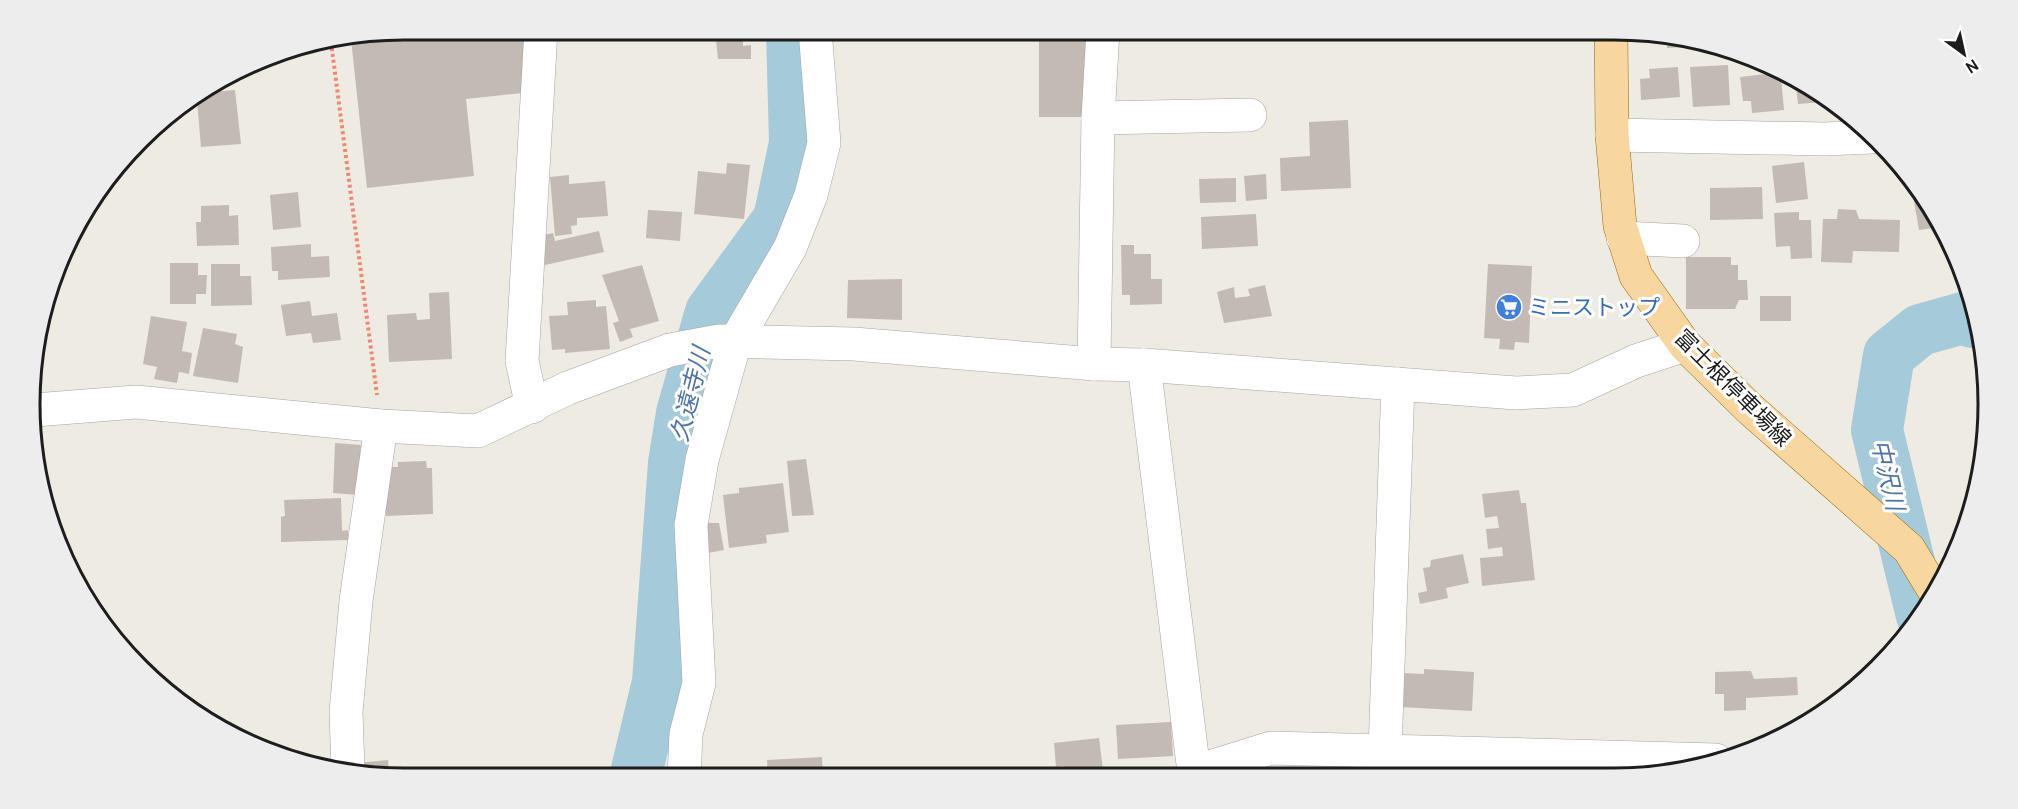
<svg xmlns="http://www.w3.org/2000/svg" width="2018" height="809" font-family="Cabin,'Noto Sans JP',sans-serif">
  <rect width="100%" height="100%" fill="#eeebe3"/>
  <g fill="none" stroke-linecap="round" stroke-linejoin="round">
    <g stroke="#a5cad9" stroke-width="52">
      <polyline points="1922,616 1877,430 1889,355 1920,330 1963,318 1972,322"/>
      <polyline points="635,778 658,682 674,463 682,413 711,312 779,219 795,143 792,30"/>
    </g>
  </g>
  <g fill="#c2bab3">
    <polygon points="404,30 525,30 531,92 466,99 474,176 367,188 351,39"/>
    <polygon points="715,30 743,30 743,46 751,45 751,59 718,59"/>
    <rect x="1039" y="30" width="47" height="87"/>
    <polygon points="1667,39 1707,45 1707,46 1667,48"/>
    <polygon points="1728,65 1730,105 1693,107 1690,67"/>
    <polygon points="1678,67 1680,97 1641,100 1640,79 1650,78 1649,69"/>
    <polygon points="1775,73 1781,77 1784,110 1752,113 1751,101 1743,101 1740,77"/>
    <polygon points="1796,86 1807,92 1824,102 1798,104"/>
    <polygon points="235,90 241,144 201,147 197,100 211,92"/>
    <polygon points="1348,120 1351,188 1281,191 1280,158 1310,156 1309,122"/>
    <polygon points="1804,162 1808,199 1776,203 1772,166"/>
    <polygon points="727,163 750,165 744,219 694,214 698,171 726,174"/>
    <polygon points="1266,174 1267,199 1246,201 1244,176"/>
    <polygon points="569,175 569,184 605,181 608,216 577,218 577,225 571,226 572,234 555,236 550,177"/>
    <polygon points="1236,178 1236,202 1200,203 1199,179"/>
    <polygon points="1762,187 1763,219 1710,220 1710,188"/>
    <polygon points="1912,190 1913,191 1940,227 1919,230"/>
    <polygon points="298,192 301,227 273,230 270,195"/>
    <polygon points="229,205 229,216 238,215 239,245 197,246 196,222 201,222 201,206"/>
    <polygon points="1838,209 1856,210 1859,219 1900,220 1899,252 1853,251 1852,263 1821,262 1823,219 1837,219"/>
    <polygon points="648,210 682,212 680,241 646,238"/>
    <polygon points="1799,212 1799,220 1811,220 1812,258 1791,259 1790,246 1776,247 1774,213"/>
    <polygon points="1256,214 1258,246 1202,249 1201,217"/>
    <polygon points="599,231 604,252 545,265 538,236 553,233 555,241"/>
    <polygon points="311,244 311,257 329,256 330,277 278,280 278,271 272,271 271,247"/>
    <polygon points="1121,245 1134,245 1134,254 1151,254 1151,279 1162,279 1162,304 1130,305 1130,295 1122,295"/>
    <polygon points="1686,257 1731,257 1731,265 1738,265 1738,280 1747,280 1748,300 1739,300 1735,309 1686,309"/>
    <polygon points="170,263 198,263 198,275 207,275 206,294 196,294 196,304 170,304"/>
    <polygon points="211,264 240,264 240,276 251,276 252,305 211,306"/>
    <polygon points="1488,264 1532,266 1529,343 1515,342 1514,350 1499,349 1500,339 1484,338"/>
    <polygon points="642,265 659,321 630,329 633,337 620,342 613,323 619,321 602,275"/>
    <polygon points="902,279 902,320 847,318 848,280"/>
    <polygon points="1265,285 1272,316 1224,323 1217,292 1234,287 1235,298 1250,296 1248,289"/>
    <polygon points="449,292 452,359 389,362 387,315 416,313 417,320 430,319 429,293"/>
    <rect x="1760" y="296" width="31" height="25"/>
    <polygon points="596,300 596,307 606,306 610,349 565,353 565,349 552,350 549,316 568,315 567,302"/>
    <polygon points="310,301 312,316 337,313 341,340 313,343 311,333 286,336 281,305"/>
    <polygon points="151,316 187,322 182,351 192,353 189,374 179,372 177,383 154,379 157,367 143,364"/>
    <polygon points="203,328 237,334 235,344 243,347 238,383 193,376"/>
    <polygon points="335,443 361,445 358,495 333,493"/>
    <polygon points="806,459 814,515 792,516 787,461"/>
    <polygon points="426,461 427,468 432,468 433,514 386,516 385,467 398,467 398,462"/>
    <polygon points="783,483 789,532 766,535 767,543 729,548 723,495 739,493 739,488"/>
    <polygon points="1519,490 1521,503 1526,503 1535,580 1482,586 1480,558 1503,556 1502,547 1488,549 1486,529 1499,528 1497,516 1485,518 1482,494"/>
    <polygon points="341,498 342,531 348,530 348,540 281,542 281,517 285,516 284,500"/>
    <polygon points="706,523 719,523 724,550 708,553"/>
    <polygon points="1463,554 1469,583 1446,588 1448,598 1420,604 1418,593 1427,591 1423,568 1430,567 1431,560"/>
    <polygon points="1424,669 1474,672 1472,711 1401,707 1403,673 1424,674"/>
    <polygon points="1751,671 1754,679 1797,677 1798,695 1746,698 1746,710 1724,711 1724,694 1715,694 1715,672"/>
    <polygon points="1171,722 1173,756 1118,759 1116,725"/>
    <polygon points="1099,738 1103,770 1087,772 1088,777 1065,777 1064,766 1056,767 1054,743"/>
    <polygon points="822,757 823,778 768,778 767,760"/>
    <polygon points="388,760 389,771 383,772 384,776 359,772 358,763"/>
  </g>
  <g fill="none" stroke-linecap="round" stroke-linejoin="round">
    <defs>
      <g id="minor">
        <polyline points="1098,118 1250,115"/>
        <polyline points="1612,135 1825,139 1871,137"/>
        <polyline points="1623,238 1683,241"/>
        <polyline points="1094,364 1098,118 1103,30"/>
        <polyline points="1144,365 1194,772 1271,748 1716,760"/>
        <polyline points="532,407 522,361 541,30"/>
        <polyline points="35,410 136,402 381,426 478,431 568,388 670,350 719,341 854,344 1094,364 1144,365 1516,393 1573,390 1636,361 1685,345"/>
        <polyline points="1385,751 1398,384"/>
        <polyline points="348,770 346,712 356,601 381,426"/>
        <polyline points="684,778 686,734 699,683 691,525 702,460 735,342 790,248 811,195 824,143 815,30"/>
      </g>
      <polyline id="major" points="1611,30 1612,135 1620,226 1636,276 1685,345 1749,408 1909,549 1935,592"/>
    </defs>
    <use href="#minor" stroke="#a4a4a4" stroke-width="34"/>
    <use href="#major" stroke="#8e6b08" stroke-width="34"/>
    <polyline stroke="#f2866f" stroke-width="4" stroke-dasharray="3 3" stroke-linecap="butt" points="331,42 377,395"/>
    <use href="#minor" stroke="#fff" stroke-width="33"/>
    <use href="#major" stroke="#f7d79f" stroke-width="33"/>
  </g>
  <defs>
    <symbol id="supermarket-disc" viewBox="-11 -11 22 22"><circle r="9.5" fill="#3f7fe0" stroke="#fff"/><path d="M-6-5.5h2.5l.6 2H6L4.5 2H-2.5L-4.4-4H-6ZM-1.5 3.2a1.3 1.3 0 1 0 .1 0ZM3 3.2a1.3 1.3 0 1 0 .1 0Z" fill="#fff"/></symbol>
  </defs>
  <g fill-rule="evenodd">
    <use href="#supermarket-disc" x="1494" y="292" width="30" height="30"/>
  </g>
  <g text-anchor="middle" dominant-baseline="central" stroke-width="6" stroke-linejoin="round" paint-order="stroke">
    <g font-size="22" fill="#366cbe" stroke="#fff" text-anchor="start">
      <text x="1528" y="307">ミニストップ</text>
    </g>
    <g font-size="22" fill="#1d1d1d" stroke="#fff">
      <text transform="translate(1733 388) rotate(45)">富士根停車場線</text>
    </g>
    <g font-size="24" font-style="italic" fill="#4f75a7" stroke="#fff">
      <text transform="translate(690 394) rotate(-76)">久遠寺川</text>
      <text transform="translate(1888 475) rotate(77)">中沢川</text>
    </g>
  </g>
  <path d="M0 0H2018V809H0ZM404 40H1614A364 364 0 0 1 1978 404V404A364 364 0 0 1 1614 768H404A364 364 0 0 1 40 404V404A364 364 0 0 1 404 40Z" fill="#ededed" fill-rule="evenodd"/>
  <path fill="none" stroke="#1d1d1d" stroke-width="3" d="M404 40H1614A364 364 0 0 1 1978 404V404A364 364 0 0 1 1614 768H404A364 364 0 0 1 40 404V404A364 364 0 0 1 404 40Z"/>
  <g transform="translate(1964 54) rotate(147)" stroke="#ffffff" stroke-width="4.5" paint-order="stroke">
  <path d="M0-4.5L10 22L0 15L-10 22Z" fill="#1d1d1d"/>
  <text y="-9" font-size="16" font-weight="bold" text-anchor="middle" fill="#1d1d1d">N</text>
  </g>
</svg>
